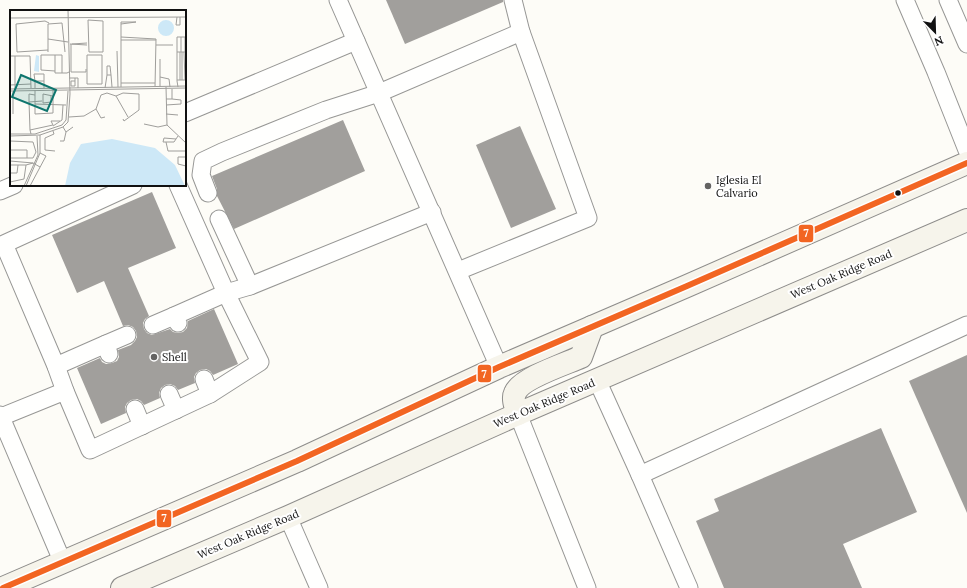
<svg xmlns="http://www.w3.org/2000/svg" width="967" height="588" font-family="Lora,serif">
  <rect width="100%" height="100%" fill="#fdfcf7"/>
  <g fill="#a19f9c">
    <polygon points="386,0 503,0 503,2 405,44"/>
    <polygon points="343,120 365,171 234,229 217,196 217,189 212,176"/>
    <polygon points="520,126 556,209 511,228 476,145"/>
    <polygon points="152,192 176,248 128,268 149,316 145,319 143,323 144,329 147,333 152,335 170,329 173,332 178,333 183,332 187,328 188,321 214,309 238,364 213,375 210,371 206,369 200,370 196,373 194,377 195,383 178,390 175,386 170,384 165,385 161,388 159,393 160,398 144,405 141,401 137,399 131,400 127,403 125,407 126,413 101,424 77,368 100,358 102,362 106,364 112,363 117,361 119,357 118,350 131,345 135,341 137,337 136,331 133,327 128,325 123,326 104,281 77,293 52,235"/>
    <polygon points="967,355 967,513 909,381"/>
    <polygon points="881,428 917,512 843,544 862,588 724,588 696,521 719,511 714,499"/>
  </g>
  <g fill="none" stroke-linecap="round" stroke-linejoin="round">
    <defs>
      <g id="lane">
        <polyline points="338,0 499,367"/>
        <polyline points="905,0 936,72 967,150"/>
        <polyline points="948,0 967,44"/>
        <polyline points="185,113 356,41"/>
        <polyline points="0,191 14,185"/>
        <polyline points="208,193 201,175 203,161 222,152 326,110 379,93 521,32 513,0"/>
        <polyline points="219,219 250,286"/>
        <polyline points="458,271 588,218 521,32"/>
        <polyline points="178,323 174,316 226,293 250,286 432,212"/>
        <polyline points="153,325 174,316"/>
        <polyline points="106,344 127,335"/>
        <polyline points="56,366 106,344 109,354"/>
        <polyline points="204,379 210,394"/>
        <polyline points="597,380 640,475 689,588"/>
        <polyline points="65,391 56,366 4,244 133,185"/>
        <polyline points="169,394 176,410"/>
        <polyline points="135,409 142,426"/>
        <polyline points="518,414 587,588"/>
        <polyline points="0,415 63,563"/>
        <polyline points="1,417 65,391 90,450 210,394 260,362 226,293 178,185"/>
        <polyline points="640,475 967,325"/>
        <polyline points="288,517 319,588"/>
      </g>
      <g id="secondary">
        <path d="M518 414C516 408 512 399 515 393 521 378 565 364 581 357L592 327"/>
        <polyline points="3,588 297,461 499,367 687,286 967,163"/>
        <polyline points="122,588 288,517 518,414 967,220"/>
      </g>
    </defs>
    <use href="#lane" stroke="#979795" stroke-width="19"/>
    <use href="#secondary" stroke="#8e8d8b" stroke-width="24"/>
    <use href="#lane" stroke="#fffffe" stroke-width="17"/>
    <use href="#secondary" stroke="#f6f4eb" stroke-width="22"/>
    <defs>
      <polyline id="bus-1" points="3,588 297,461 499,367 687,286 967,163"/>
    </defs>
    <use href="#bus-1" stroke="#fff" stroke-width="9"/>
    <use href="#bus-1" stroke="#f26522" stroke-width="6"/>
  </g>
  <g fill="#646362" stroke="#fff" stroke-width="1.5">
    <circle cx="708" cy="186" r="4"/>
    <circle cx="154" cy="357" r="4"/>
  </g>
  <circle fill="#111" stroke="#fff" stroke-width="1.5" cx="898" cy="193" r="3.5"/>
  <g text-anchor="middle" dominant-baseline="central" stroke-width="4" stroke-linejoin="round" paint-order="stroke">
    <g font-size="11" fill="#111" stroke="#fff" text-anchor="start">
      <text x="716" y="180">Iglesia El<tspan x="716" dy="13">Calvario</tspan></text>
      <text x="162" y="357">Shell</text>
    </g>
    <g font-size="11" fill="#111" stroke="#fff">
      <text transform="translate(841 274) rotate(-23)">West Oak Ridge Road</text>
      <text transform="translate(544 403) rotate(-23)">West Oak Ridge Road</text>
      <text transform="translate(248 534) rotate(-23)">West Oak Ridge Road</text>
    </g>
  </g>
  <g transform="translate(10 10)">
    <rect width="176" height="176" fill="#fdfcf7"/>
    <path d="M148 18a8 8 0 1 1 16 0a8 8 0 1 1-16 0ZM26 45 29 46V62L24 61ZM102 129 145 138 165 155 175 176H55L60 153 71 134Z" fill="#cde8f7"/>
    <path fill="none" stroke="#9f9e9b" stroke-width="1" d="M167 7 166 15H170V7M0 8 176 7M78 10 93 11V42H79ZM111 27 146 29 145 77M171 27V42M38 29 58 32M111 30H146M60 34 77 35M61 34V62H76V59M62 34 77 33M146 35H163M38 40 7 42 6 14 35 11 39 13M107 41 108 77M38 42V14L52 13 55 42M167 42H175V27H167V71L168 77M170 42V70M172 42V70M45 45H31V60L45 61M77 45H92V74H77ZM0 46H20L21 78M150 49V77M52 63V45H45V63H57L59 62M101 65 102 77M150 67 159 69 160 77M59 68H68V78M167 70H175L174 42M25 71 24 64H34V71M65 71H61V76H65V68M111 73H145M0 75 21 74M111 77V12H126L111 14M156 77 157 115 176 133M25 78V71H34V78M95 78 97 65H101L100 56H97V65M0 79 176 76M5 79V46M25 80V104L43 103V80M176 80V93M0 81 176 78M3 81V104M41 86V92L33 93V84L43 86M106 86 113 83 129 84V100L114 111 113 109M156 89H162V79M19 92V84L25 85M25 94 56 95M156 95 171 94V90L162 89M86 99 91 108 95 107M156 104 168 105M59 107 74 106 86 99 91 85 97 83 106 86 118 107M134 114 148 117 157 115M43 116 52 110 53 95M53 117 56 122 63 117M20 120 19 92 32 91M43 121 44 124 35 128V140L45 141M0 124H25L52 115 56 110 58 81M21 124 20 120 43 115 41 111H50M0 126 30 125 53 117 58 112 60 84 58 0M166 129 154 128 153 132H164L168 126M0 131 23 132 26 142 23 148H0M50 131H54L56 122M156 132 158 141H176M0 140H17V148M176 147H168V154L176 156M0 151 23 153M0 155H16L14 169 0 172M16 155 23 153 30 157M0 163H7L8 155M14 176 28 145 27 126M16 176 30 143V125M20 176 36 146 30 143"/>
    <path fill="#0f766e" fill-opacity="0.15" stroke="#0f766e" stroke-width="2" d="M11 65 46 80 37 101 2 87Z"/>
    <rect width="176" height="176" fill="none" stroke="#111" stroke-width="2"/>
  </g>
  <g stroke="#fff" stroke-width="1.5">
    <rect x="798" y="224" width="16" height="19" rx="4" fill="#f26522"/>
    <rect x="477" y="364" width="15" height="19" rx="4" fill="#f26522"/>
    <rect x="156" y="509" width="16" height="19" rx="4" fill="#f26522"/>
  </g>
  <g font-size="11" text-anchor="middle" font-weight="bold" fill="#fff">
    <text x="806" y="237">7</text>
    <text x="484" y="378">7</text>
    <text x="164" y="522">7</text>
  </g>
  <g transform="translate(935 32) rotate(157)" stroke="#ffffff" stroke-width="3" paint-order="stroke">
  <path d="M0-3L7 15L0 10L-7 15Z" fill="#111111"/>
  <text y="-6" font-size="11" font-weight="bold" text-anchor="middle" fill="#111111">N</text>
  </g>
</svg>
